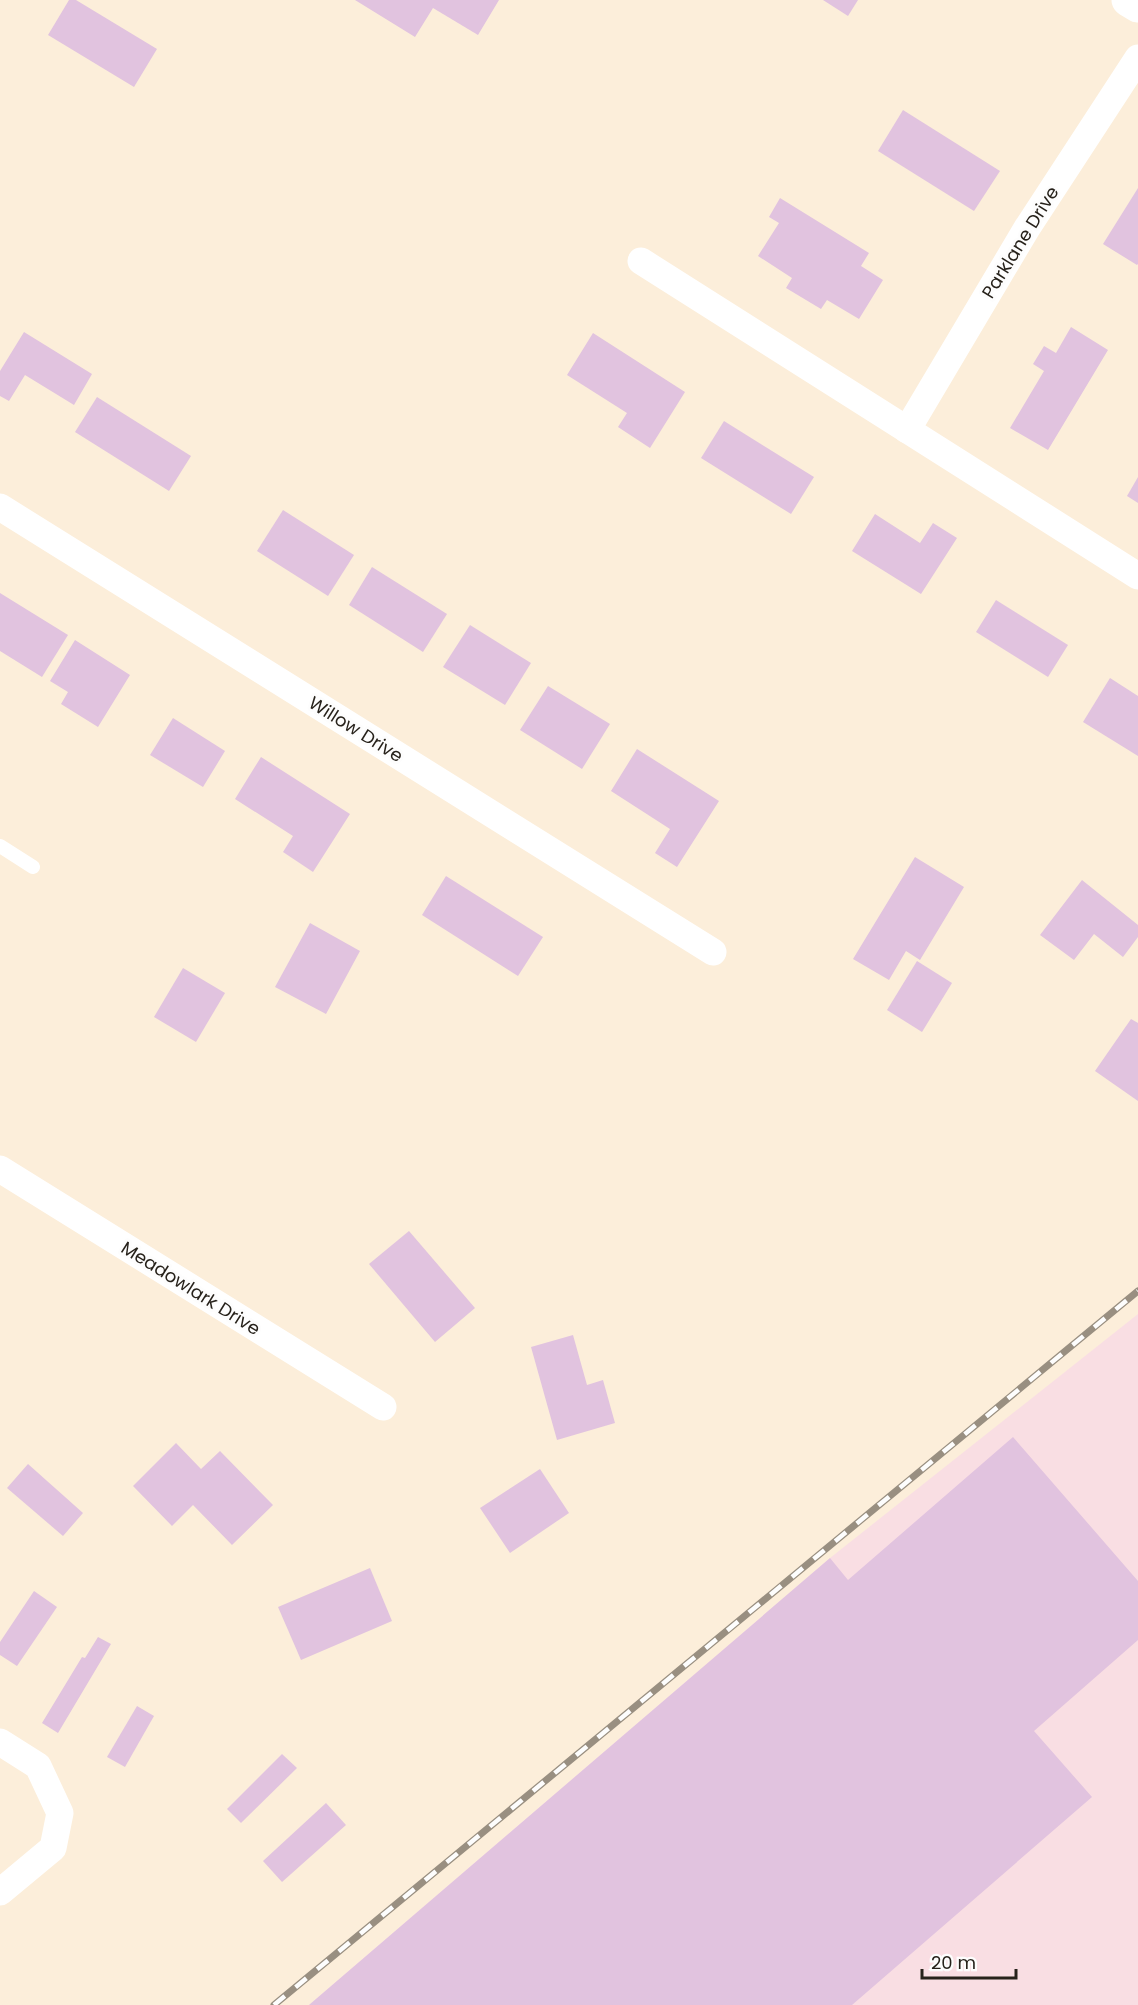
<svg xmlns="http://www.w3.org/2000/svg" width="1138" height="2005" font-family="Poppins,sans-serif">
  <rect width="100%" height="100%" fill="#fceeda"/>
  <polygon fill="#f9dee3" points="1138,1314 1138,2005 309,2005 830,1558"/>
  <g fill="#e1c3df">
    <polygon points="69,0 76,0 157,49 134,87 48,35"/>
    <polygon points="355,0 499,0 478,35 433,8 415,37"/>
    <polygon points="823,0 858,0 848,16"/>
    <polygon points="903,110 1000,171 974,211 878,151"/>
    <polygon points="1138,188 1138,264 1137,265 1103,244"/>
    <polygon points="780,198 869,253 861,266 883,280 859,319 827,300 821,309 786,288 792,278 758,256 779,223 769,217"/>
    <polygon points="1071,327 1108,350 1048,450 1010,428 1044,371 1033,364 1044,346 1056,353"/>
    <polygon points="24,332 92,374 74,405 25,375 9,401 0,396 0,371"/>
    <polygon points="593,333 685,392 650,448 618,427 627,413 567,375"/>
    <polygon points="97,397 191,456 169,491 75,432"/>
    <polygon points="724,421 814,477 791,514 701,458"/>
    <polygon points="1138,477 1138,503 1127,496"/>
    <polygon points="283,510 354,555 328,596 257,551"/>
    <polygon points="875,514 920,543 933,523 957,538 921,594 852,551"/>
    <polygon points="372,567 447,614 423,652 349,605"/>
    <polygon points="0,593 68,635 42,677 0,651"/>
    <polygon points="996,600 1068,645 1048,677 976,632"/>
    <polygon points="470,625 531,663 505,705 443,667"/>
    <polygon points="75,640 130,675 98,727 61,704 68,692 50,681"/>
    <polygon points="1110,678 1138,696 1138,756 1083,722"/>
    <polygon points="548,686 610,724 582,769 520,730"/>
    <polygon points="173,718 225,751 203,787 150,755"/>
    <polygon points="637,749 719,801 677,867 655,853 670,829 611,791"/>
    <polygon points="261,757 350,814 313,872 283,852 293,836 235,799"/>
    <polygon points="915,857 964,887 920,960 906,951 889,980 853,959"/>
    <polygon points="446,876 543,937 518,976 422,915"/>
    <polygon points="1082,880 1138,925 1138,937 1123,957 1094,934 1074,960 1040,935"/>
    <polygon points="310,923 360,951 326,1014 275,987"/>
    <polygon points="917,961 952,983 922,1032 887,1010"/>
    <polygon points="183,968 225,993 196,1042 154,1017"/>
    <polygon points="1131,1019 1138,1023 1138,1101 1095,1071"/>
    <polygon points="409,1231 475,1308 435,1342 369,1264"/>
    <polygon points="573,1335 587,1385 603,1380 615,1423 557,1440 531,1347"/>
    <polygon points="1013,1437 1138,1581 1138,1640 1034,1731 1092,1797 852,2005 309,2005 830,1558 848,1580"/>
    <polygon points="176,1443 201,1469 220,1451 273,1505 232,1545 193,1505 172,1526 133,1486"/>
    <polygon points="28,1464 83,1513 63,1536 7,1488"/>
    <polygon points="540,1469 569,1513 510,1553 480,1508"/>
    <polygon points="370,1568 392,1621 301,1660 278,1607"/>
    <polygon points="34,1591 57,1607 17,1666 0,1655 0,1642"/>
    <polygon points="98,1637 111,1644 58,1733 42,1723 82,1657 85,1658"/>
    <polygon points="137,1706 154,1716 125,1767 107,1757"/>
    <polygon points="282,1754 297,1768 241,1823 227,1809"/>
    <polygon points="326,1803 346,1825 282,1882 263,1861"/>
  </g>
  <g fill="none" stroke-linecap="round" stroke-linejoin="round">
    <polyline stroke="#fff" stroke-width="14" points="0,846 33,867"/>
    <g stroke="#fff" stroke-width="27">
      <polyline points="641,261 1138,576"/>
      <polyline points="907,430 1027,228 1138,58"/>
      <polyline points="0,507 713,952"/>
      <polyline points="0,1169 383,1407"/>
      <polyline points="0,1742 38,1766 60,1813 53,1848 0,1892"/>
    </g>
    <polyline stroke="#fff" stroke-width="33" points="1128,0 1138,6"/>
    <defs>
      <polyline id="rail" points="274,2005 1138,1291"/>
    </defs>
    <use href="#rail" stroke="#998f81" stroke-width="7"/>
    <use href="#rail" stroke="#fdfdfd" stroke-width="4.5" stroke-dasharray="14" stroke-linecap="butt"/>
  </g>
  <g text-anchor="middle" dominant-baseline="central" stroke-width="6" stroke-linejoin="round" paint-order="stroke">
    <g font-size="18" fill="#27221b" stroke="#fdfdfd">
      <text transform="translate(1020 242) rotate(-58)">Parklane Drive</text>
      <text transform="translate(356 729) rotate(32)">Willow Drive</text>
      <text transform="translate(191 1288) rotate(32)">Meadowlark Drive</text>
    </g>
  </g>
  <path d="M922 1969v9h94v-9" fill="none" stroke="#27221b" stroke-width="3"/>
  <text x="931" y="1969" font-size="18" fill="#27221b" stroke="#fdfdfd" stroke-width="4.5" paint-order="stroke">20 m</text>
</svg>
